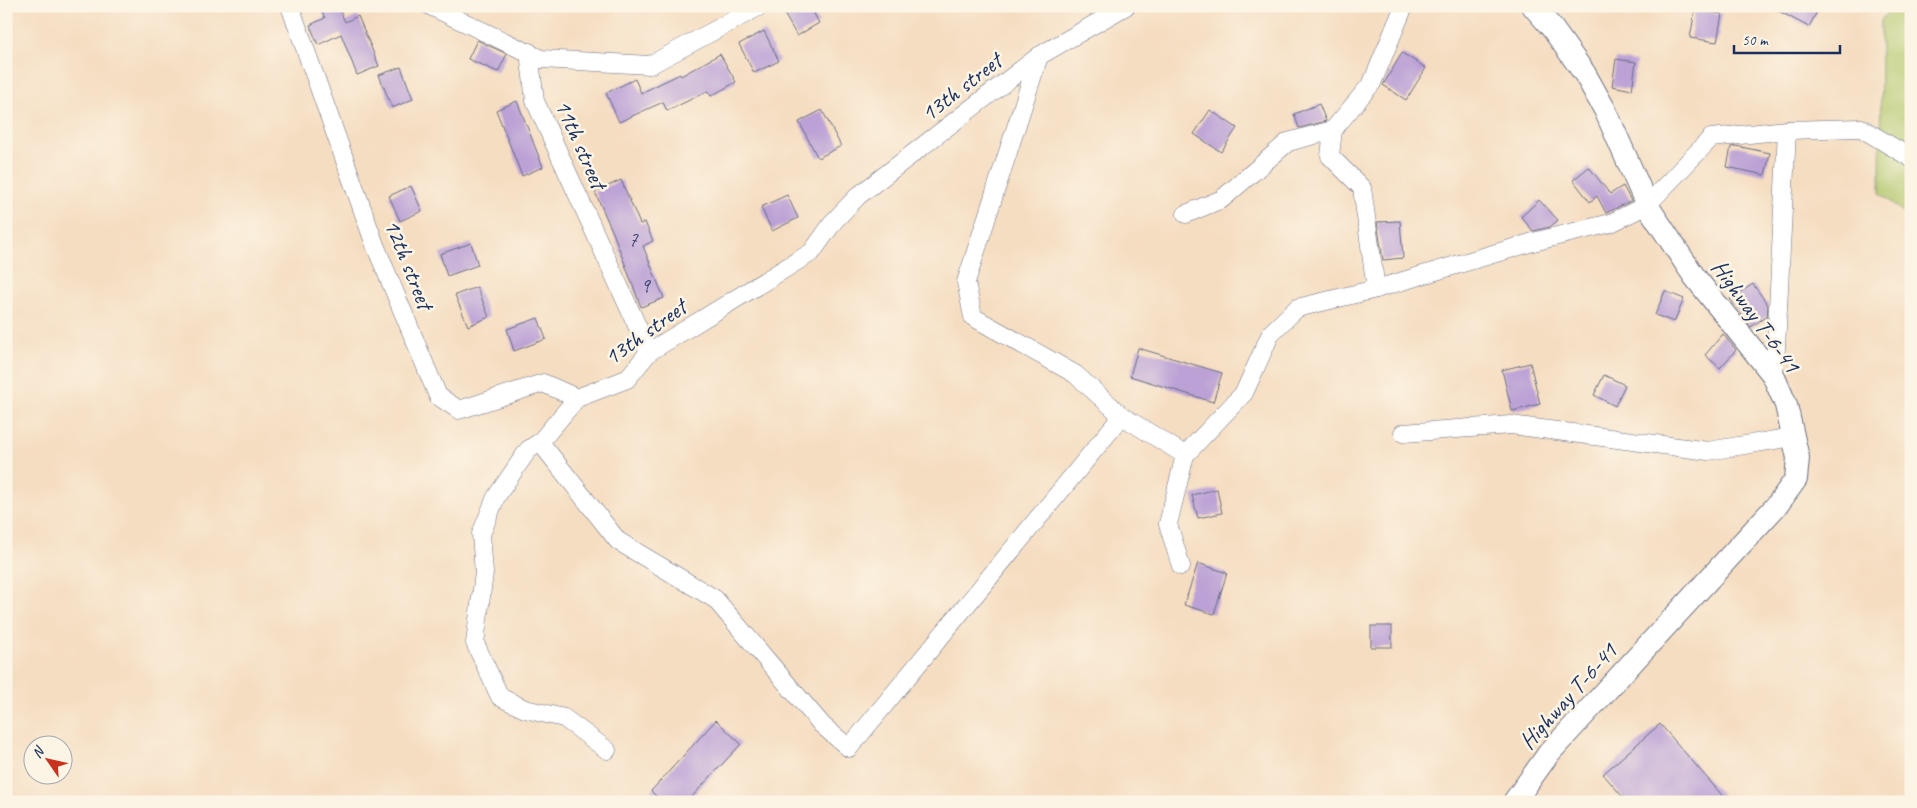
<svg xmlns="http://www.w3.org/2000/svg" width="1917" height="808" font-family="Caveat,sans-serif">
  <rect width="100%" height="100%" fill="#fcf5e5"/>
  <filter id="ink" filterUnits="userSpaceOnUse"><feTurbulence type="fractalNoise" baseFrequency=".02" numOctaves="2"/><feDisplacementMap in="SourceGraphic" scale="10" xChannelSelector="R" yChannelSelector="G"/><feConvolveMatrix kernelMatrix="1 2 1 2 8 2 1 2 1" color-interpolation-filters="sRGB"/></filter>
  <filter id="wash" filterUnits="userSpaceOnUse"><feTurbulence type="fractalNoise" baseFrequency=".0096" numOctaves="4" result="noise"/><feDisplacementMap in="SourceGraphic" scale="20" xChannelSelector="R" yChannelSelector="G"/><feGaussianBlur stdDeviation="1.12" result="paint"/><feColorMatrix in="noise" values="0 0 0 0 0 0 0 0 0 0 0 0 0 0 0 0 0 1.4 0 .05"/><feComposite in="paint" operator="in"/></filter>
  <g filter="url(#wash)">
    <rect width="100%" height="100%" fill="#f5ddc1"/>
    <polygon fill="#b1c66a" stroke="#667a64" points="1893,6 1911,6 1911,219 1880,193 1881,20"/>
    <g id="blocks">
      <g fill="#bba1d6">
        <polygon points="319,6 338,6 345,22 358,16 379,66 357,75 341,34 318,45 310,25 325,18"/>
        <polygon points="793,6 810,6 819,23 797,36 783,12"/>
        <polygon points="1769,6 1820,6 1809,27"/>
        <polygon points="1695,10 1722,14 1717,42 1690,38"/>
        <polygon points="764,31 779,61 754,73 739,44"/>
        <polygon points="477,40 507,54 498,72 468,59"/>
        <polygon points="1402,53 1426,68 1406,100 1383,85"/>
        <polygon points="720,54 736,82 711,96 708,91 667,111 663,102 619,122 606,93 635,79 641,93 680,74 681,76"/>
        <polygon points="1616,59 1636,62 1632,90 1612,86"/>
        <polygon points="401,67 413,99 392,108 379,75"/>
        <polygon points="517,101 543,167 522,176 496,110"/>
        <polygon points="1319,104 1326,121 1299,128 1294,114"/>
        <polygon points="822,110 841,146 818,158 799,122"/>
        <polygon points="1210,110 1237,128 1221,152 1194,134"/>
        <polygon points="1736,146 1770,153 1765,175 1727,167 1731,147"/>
        <polygon points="1589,167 1610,194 1623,186 1631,201 1606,213 1597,196 1590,202 1573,180"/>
        <polygon points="621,180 640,224 645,222 653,241 643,246 664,298 641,307 614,235 595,192"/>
        <polygon points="411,186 422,211 400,221 389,196"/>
        <polygon points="787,195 798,218 772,231 761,207"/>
        <polygon points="1539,200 1558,220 1550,227 1533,231 1521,217"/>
        <polygon points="1400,221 1403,258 1383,260 1377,222"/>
        <polygon points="471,243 478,265 447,276 440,254"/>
        <polygon points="1753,284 1768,305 1767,316 1751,327 1730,299"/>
        <polygon points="477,287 489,317 468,326 455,295"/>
        <polygon points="1665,291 1684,299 1674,322 1655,315"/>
        <polygon points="538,318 546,339 514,351 507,329"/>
        <polygon points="1723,334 1736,350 1720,368 1705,355"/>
        <polygon points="1138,348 1222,373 1213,402 1130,376"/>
        <polygon points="1530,363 1540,404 1512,411 1502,370"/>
        <polygon points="1604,375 1625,385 1615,406 1594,395"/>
        <polygon points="1217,489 1222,513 1198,518 1192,495"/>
        <polygon points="1198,563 1227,573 1214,614 1184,605"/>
        <rect x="1371" y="626" width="21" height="21"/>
        <polygon points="716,720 741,744 687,802 662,802 651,791"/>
        <polygon points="1660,724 1728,802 1627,802 1603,774"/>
      </g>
    </g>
  </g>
  <g filter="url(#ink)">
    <use href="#blocks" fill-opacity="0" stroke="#676c81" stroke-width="1"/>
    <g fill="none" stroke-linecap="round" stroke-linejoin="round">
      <defs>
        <g id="minor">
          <polyline points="290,6 375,245 438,396 459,410 543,383 577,398"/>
          <polyline points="430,6 541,59 650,65 760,6"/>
          <polyline points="529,52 535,101 649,352"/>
          <polyline points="1039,56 966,282 973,317 1075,374 1122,416 1185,455"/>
          <polyline points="1333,130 1330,156 1362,188 1376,289"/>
          <polyline points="1186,214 1222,199 1288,142 1333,130 1372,83 1404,6"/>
          <polyline points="1773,375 1776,348 1787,130"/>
          <polyline points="1403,433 1511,425 1708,451 1793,437"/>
          <polyline points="540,442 618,541 715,599 822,725 849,748 1122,416"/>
          <polyline points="1181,566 1168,524 1185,455 1244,393 1271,333 1297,308 1376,289 1533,242 1611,223 1647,205 1711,138 1787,130 1861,128 1911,158"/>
          <polyline points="607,750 564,718 525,709 500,697 475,643 484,573 481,534 496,497 528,450 540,442 577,398 627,379 649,352 812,252 834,221 858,196 1039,56 1126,6"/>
        </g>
        <polyline id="major" points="1514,802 1549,753 1778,504 1796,479 1798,458 1786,405 1773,375 1694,276 1647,205 1605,110 1585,74 1552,28 1533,6"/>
      </defs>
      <use href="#minor" stroke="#676c81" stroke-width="19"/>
      <use href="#major" stroke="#676c81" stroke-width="24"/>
      <use href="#minor" stroke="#fff" stroke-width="18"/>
      <use href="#major" stroke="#fff" stroke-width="22"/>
    </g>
  </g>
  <g text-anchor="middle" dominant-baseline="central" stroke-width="5" stroke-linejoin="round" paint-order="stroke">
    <g font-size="21" fill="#434c7c">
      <text x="633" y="239">7</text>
      <text x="645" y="285">9</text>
    </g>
    <g font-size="24" fill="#1b2f5e" stroke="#fcf5e5">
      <text transform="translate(961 87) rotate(-38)">13th street</text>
      <text transform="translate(581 144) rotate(66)">11th street</text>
      <text transform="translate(409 264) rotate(68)">12th street</text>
      <text transform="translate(1756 316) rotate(54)">Highway T-6-41</text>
      <text transform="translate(645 332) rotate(-36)">13th street</text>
      <text transform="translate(1568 696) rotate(-48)">Highway T-6-41</text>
    </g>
  </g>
  <rect width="1917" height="808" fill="none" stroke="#fcf5e5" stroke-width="25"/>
  <g transform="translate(48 760) rotate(304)"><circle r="24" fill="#fcf5e5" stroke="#a2a6af"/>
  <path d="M0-4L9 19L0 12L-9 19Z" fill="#c8321e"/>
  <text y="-8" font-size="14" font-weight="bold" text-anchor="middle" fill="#1b2f5e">N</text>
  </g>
  <path d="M1734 45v8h106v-8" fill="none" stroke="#1b2f5e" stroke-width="2.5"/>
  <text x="1742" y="45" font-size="15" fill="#1b2f5e" stroke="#fcf5e5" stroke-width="4" paint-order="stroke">50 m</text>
</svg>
